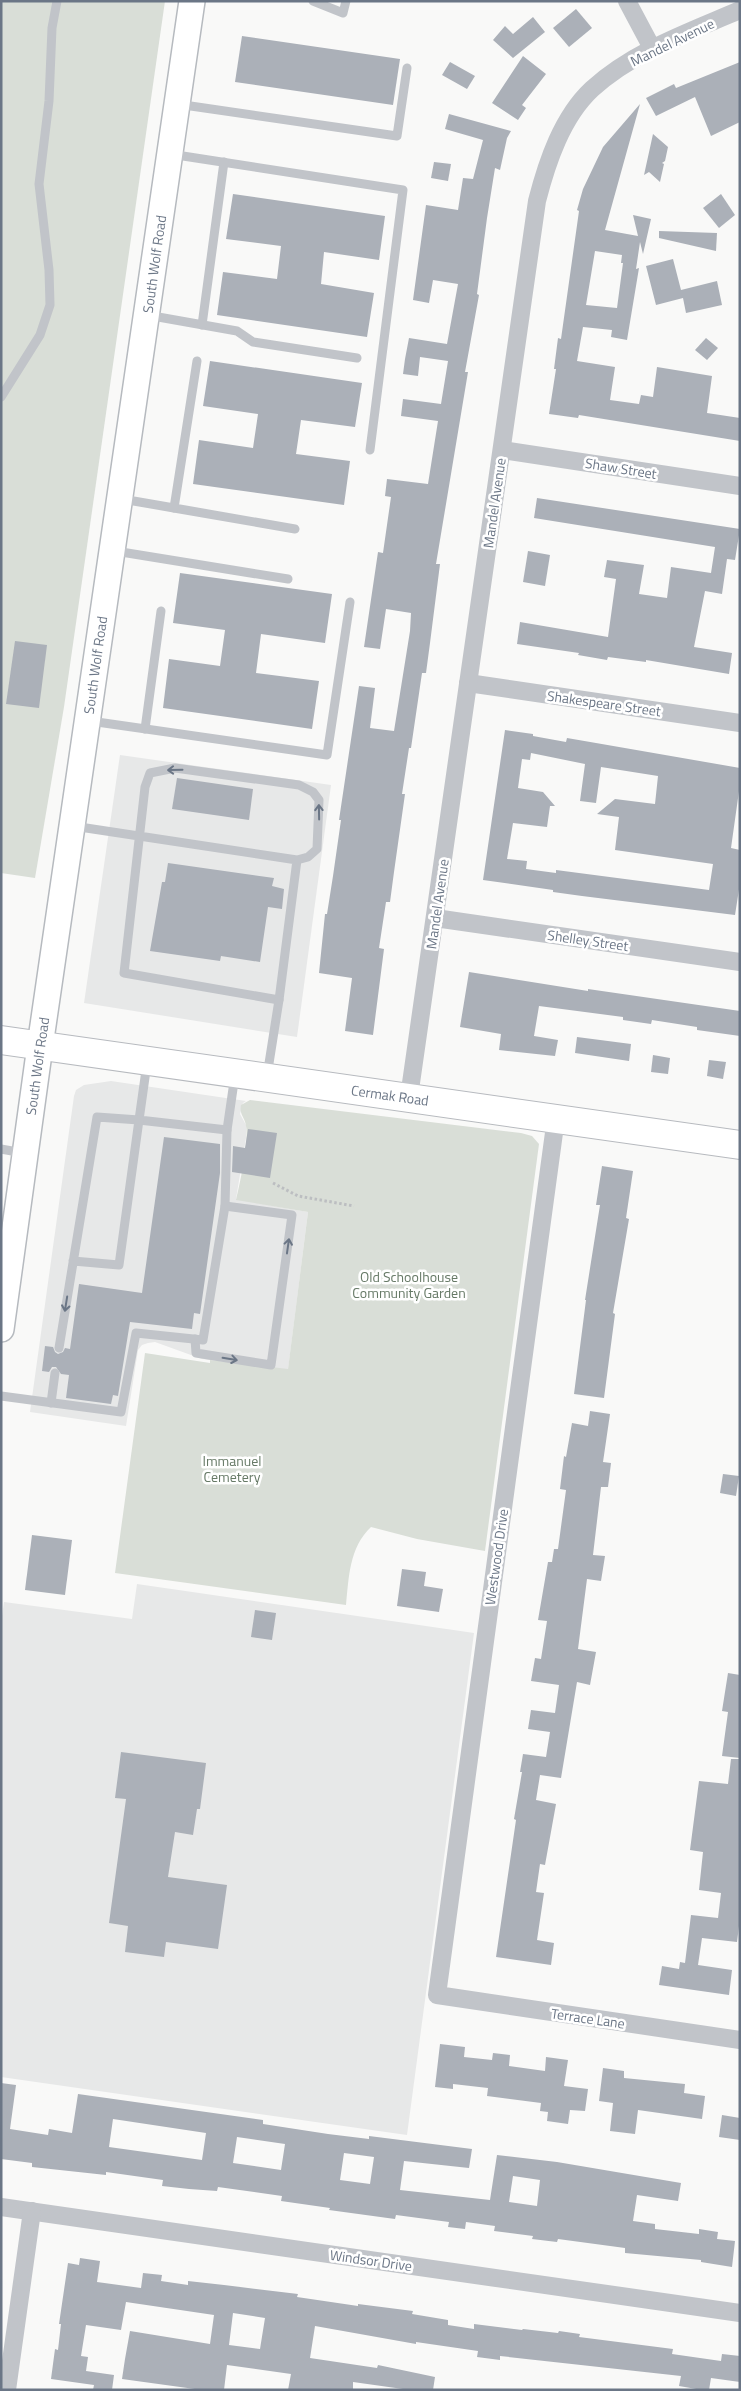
<svg xmlns="http://www.w3.org/2000/svg" width="741" height="2391" font-family="'Titillium Web',sans-serif">
  <rect width="100%" height="100%" fill="#f9f9f8"/>
  <g fill="#e7e8e8">
    <polygon points="120,755 331,785 297,1037 84,1003"/>
    <polygon points="111,1081 246,1101 243,1103 240,1114 246,1125 246,1138 236,1199 308,1212 288,1370 202,1359 155,1342 148,1343 142,1345 138,1350 126,1426 30,1412 74,1096 76,1090 84,1085"/>
    <polygon points="137,1584 474,1633 407,2135 1,2077 1,1623 4,1602 132,1619"/>
  </g>
  <g fill="#d9ded7">
    <polygon points="1,1 165,1 64,707 35,878 1,873"/>
    <path d="M250 1100 521 1133 532 1136 539 1144 485 1551 417 1539 371 1527C349 1548 349 1577 346 1605L115 1573 145 1353 210 1363V1360L288 1369 308 1212 236 1200C240 1183 249 1142 246 1126 245 1117 239 1115 241 1105Z"/>
  </g>
  <g fill="#abb0b8" fill-rule="evenodd">
    <polygon points="576,9 592,28 569,47 553,28"/>
    <polygon points="533,17 545,32 513,58 493,40 505,26 513,34"/>
    <polygon points="242,36 400,59 393,105 235,82"/>
    <polygon points="523,56 546,74 522,105 526,108 518,120 492,103"/>
    <polygon points="450,62 475,76 467,89 442,75"/>
    <polygon points="740,62 740,122 711,136 695,97 656,116 646,98 674,84 676,88"/>
    <path d="M640 104 605 230 638 236 633 215 651 219 643 254 640 242 636 269 639 268 627 340 611 337 612 330 583 327 577 361 615 367 610 400 639 404 641 395 653 397 657 367 712 376 707 413 740 418V441L579 415 578 418 549 414 556 369H554L558 338 561 339 579 211 577 210 583 189 603 147ZM595 251 622 255 621 263H623L617 308 586 305Z"/>
    <polygon points="449,114 511,131 507,138 500,170 495,168 487,218 477,294 479,295 465,372 468,372 436,564 440,564 430,643 426,673 422,673 411,748 409,748 402,794 405,794 394,872 390,902 386,902 379,948 384,949 373,1035 345,1031 352,978 319,973 325,914 327,914 333,876 341,820 339,820 359,686 375,688 370,728 394,731 410,631 411,613 386,609 380,649 364,647 378,552 383,553 391,497 385,496 387,479 428,484 438,421 401,416 403,399 441,404 448,361 420,357 418,376 403,374 405,359 409,338 447,344 458,284 433,280 429,303 413,300 426,205 458,210 463,178 473,179 483,140 445,129"/>
    <polygon points="653,134 668,147 665,161 662,163 664,164 660,182 649,172 644,175"/>
    <polygon points="434,162 451,164 448,181 431,178"/>
    <polygon points="233,194 385,216 379,260 324,252 321,284 374,293 367,337 217,315 223,272 277,279 281,246 226,239"/>
    <polygon points="721,194 735,215 719,228 703,208"/>
    <polygon points="659,231 717,233 716,251 659,238"/>
    <polygon points="673,259 681,290 717,281 722,305 686,313 683,298 656,305 646,266"/>
    <polygon points="706,338 718,348 707,360 695,350"/>
    <polygon points="210,361 362,383 355,427 301,420 296,454 350,461 344,505 193,484 199,440 253,448 258,414 203,406"/>
    <polygon points="537,498 740,529 735,560 727,559 722,594 705,591 694,647 732,653 729,674 646,660 646,662 608,657 607,660 578,655 579,653 517,644 520,622 608,637 616,579 604,577 607,560 644,565 639,594 667,598 671,567 711,573 715,547 534,518"/>
    <polygon points="528,551 550,555 545,586 523,582"/>
    <polygon points="180,573 332,594 325,643 261,634 256,673 319,681 312,729 163,708 169,659 220,666 225,630 173,623"/>
    <polygon points="15,641 47,645 39,708 6,704"/>
    <path d="M505 730 533 734V736L566 742 567 738 596 743 740 768V784L731 848 740 850V883L735 915 582 896 553 892V890L483 880ZM531 753 585 764 580 801 596 803 601 767 658 776 655 804 615 799 597 814 619 817 615 850 713 864 709 890 556 870V873L526 869 527 861 507 859 513 823 547 827 550 806H555L543 792 518 788 522 759 530 760Z"/>
    <polygon points="177,778 253,789 249,820 172,809"/>
    <polygon points="168,863 274,878 272,886 284,889 282,909 268,907 260,962 221,956 220,961 150,951 162,882 165,882"/>
    <polygon points="469,972 588,991 588,989 740,1011 740,1036 697,1030 697,1027 652,1020 651,1024 623,1020 623,1017 539,1006 534,1036 558,1040 555,1056 499,1050 501,1034 460,1027"/>
    <polygon points="577,1037 631,1044 629,1061 575,1053"/>
    <polygon points="653,1055 670,1058 668,1074 651,1072"/>
    <polygon points="709,1060 726,1062 723,1079 707,1076"/>
    <polygon points="248,1129 277,1133 270,1178 232,1172 233,1146 245,1148"/>
    <polygon points="164,1137 220,1144 220,1173 200,1314 194,1313 192,1329 130,1322 118,1396 113,1395 111,1404 66,1398 69,1375 61,1374 56,1367 52,1367 49,1372 42,1371 45,1346 53,1347 55,1352 58,1354 63,1352 65,1348 70,1349 79,1284 142,1293"/>
    <polygon points="602,1166 633,1171 626,1218 629,1219 613,1313 615,1314 604,1398 574,1394 586,1300 585,1300 600,1205 596,1205"/>
    <polygon points="590,1411 610,1414 603,1462 611,1463 608,1487 601,1487 593,1555 605,1556 601,1581 587,1579 578,1649 596,1652 590,1685 577,1682 561,1778 540,1775 536,1800 556,1804 545,1865 540,1864 536,1892 544,1893 537,1940 554,1943 551,1965 496,1957 516,1820 514,1819 522,1772 520,1772 523,1754 546,1757 550,1732 528,1729 531,1710 555,1713 559,1685 531,1681 535,1658 541,1659 547,1621 538,1620 548,1562 552,1562 554,1549 558,1549 566,1490 560,1489 564,1456 566,1457 572,1423 588,1426"/>
    <polygon points="723,1474 739,1476 736,1496 720,1493"/>
    <polygon points="32,1535 72,1540 65,1595 25,1590"/>
    <polygon points="402,1569 426,1572 424,1586 443,1589 439,1612 397,1606"/>
    <polygon points="255,1610 276,1613 272,1640 251,1637"/>
    <polygon points="728,1673 740,1675 740,1758 722,1756 728,1712 722,1711"/>
    <polygon points="121,1752 206,1763 200,1809 197,1809 193,1835 175,1832 168,1877 227,1885 218,1949 166,1942 164,1957 125,1952 128,1926 109,1923 126,1799 115,1798"/>
    <polygon points="731,1759 740,1759 740,1918 737,1942 702,1938 698,1965 732,1970 729,1995 659,1985 662,1966 679,1969 680,1962 685,1963 691,1915 718,1918 721,1893 699,1890 703,1852 690,1850 699,1781 728,1784"/>
    <polygon points="440,2044 465,2047 464,2057 492,2060 493,2053 510,2055 509,2066 545,2071 546,2057 568,2060 564,2086 588,2089 585,2111 570,2110 568,2124 547,2121 548,2112 540,2111 541,2103 487,2096 488,2088 453,2084 453,2089 435,2087"/>
    <polygon points="603,2068 624,2071 624,2078 685,2084 684,2093 705,2096 702,2119 638,2110 635,2134 610,2131 613,2103 599,2101"/>
    <path d="M1 2083 16 2085 10 2129 48 2135 49 2129 72 2133 78 2094 263 2120V2124L328 2134 369 2139V2136L472 2149 469 2168 404 2161 400 2190 490 2200 497 2155 557 2162 681 2183 678 2201 637 2195 633 2221 655 2224V2229L699 2234V2229L718 2232 717 2239 735 2241 732 2267 701 2262V2260L625 2253V2248L558 2239 557 2242 532 2239 533 2236 494 2231 495 2226 466 2222 465 2229 448 2227 449 2222 396 2215 395 2219 329 2210 330 2208 281 2201 282 2196 218 2187 217 2191 189 2189 162 2186 163 2180 106 2172V2175L32 2167V2163L1 2159ZM113 2119 206 2133 202 2160 109 2147ZM237 2137 285 2144 281 2170 233 2163ZM344 2153 374 2157 370 2184 340 2180ZM513 2176 540 2180 537 2206 509 2202Z"/>
    <polygon points="722,2115 740,2118 740,2140 719,2137"/>
    <path d="M80 2258 100 2261 97 2282 141 2288 143 2273 162 2275 161 2281 188 2285V2281L224 2285 298 2294 297 2297 358 2306V2304L413 2311 412 2314 448 2320V2325L474 2329V2324L522 2330 523 2329 558 2333 559 2331 580 2334 579 2337 673 2349 672 2354 721 2361 722 2354 740 2356V2382L711 2378 709 2390H702L679 2386 681 2376 500 2356V2360L477 2357 478 2351 416 2342V2344L315 2326 310 2358 377 2368 378 2365 435 2377 433 2390H410L353 2382V2390H288L291 2374 227 2365 224 2390H202L122 2379 125 2359 130 2331 210 2344 214 2315 126 2302 121 2330 86 2325 81 2356 88 2357 86 2371 114 2375 112 2390H93L94 2385 51 2379 55 2349 58 2350 61 2324H59L68 2263 79 2265ZM233 2313 265 2318 260 2349 229 2345Z"/>
  </g>
  <g fill="none" stroke-linecap="round" stroke-linejoin="round">
    <defs>
      <polyline id="secondary" points="1,1329 40,1046 192,1"/>
      <polyline id="primary" points="1,1040 740,1145"/>
    </defs>
    <use href="#secondary" stroke="#b6babf" stroke-width="28"/>
    <use href="#primary" stroke="#b7babf" stroke-width="30"/>
    <polyline stroke="#bcbec1" stroke-width="3" stroke-dasharray="2.5 2.5" stroke-linecap="butt" points="273,1183 298,1196 354,1206"/>
    <g stroke="#c1c4c9" stroke-width="9">
      <polyline points="313,1 343,13 346,1"/>
      <polyline points="177,104 397,136 407,68"/>
      <polyline points="170,154 403,190 370,450"/>
      <polyline points="147,315 237,331 253,342 357,358"/>
      <polyline points="202,325 224,162"/>
      <polyline points="197,361 174,508 295,529"/>
      <polyline points="1,397 40,335 50,305 49,270 39,184 49,101 52,28 57,1"/>
      <polyline points="122,499 174,508"/>
      <polyline points="115,551 288,579"/>
      <polyline points="90,721 327,755 350,602"/>
      <polyline points="145,729 161,611"/>
      <polyline points="73,826 297,860 308,857 317,849 319,800 313,792 299,785 175,768 150,773 145,787 124,973 279,1000 297,860"/>
      <polyline points="147,1063 139,1120 227,1130 235,1075"/>
      <polyline points="267,1076 279,1000"/>
      <polyline points="1,1149 23,1153"/>
      <polyline points="195,1339 196,1353 271,1365 292,1215 225,1206"/>
      <polyline points="59,1348 97,1117 139,1120 119,1265 73,1261"/>
      <polyline points="1,1396 121,1412 136,1333 203,1340 225,1206 227,1130"/>
      <polyline points="51,1403 55,1373"/>
    </g>
    <g stroke="#c1c4c9" stroke-width="18">
      <polyline points="627,1 652,48"/>
      <polyline points="502,450 740,486"/>
      <polyline points="468,683 740,723"/>
      <polyline points="435,918 740,962"/>
      <path d="M409 1097 537 201C547 162 562 117 592 89 634 51 689 32 740 10"/>
      <polyline points="556,1118 437,1995 740,2040"/>
      <polyline points="1,2207 740,2313"/>
      <polyline points="7,2390 32,2211"/>
    </g>
    <use href="#secondary" stroke="#fff" stroke-width="25"/>
    <use href="#primary" stroke="#fff" stroke-width="28"/>
  </g>
  <defs><path id="oneway-shaft" d="M-6 0H5M1.5-3L5.5 0L1.5 3" fill="none" stroke-width="1.6" stroke-linecap="round" stroke-linejoin="round" transform="scale(1.25)"/></defs>
  <g stroke="#6b7686">
    <use href="#oneway-shaft" transform="translate(175 770) rotate(179)"/>
    <use href="#oneway-shaft" transform="translate(319 812) rotate(-91)"/>
    <use href="#oneway-shaft" transform="translate(288 1246) rotate(-82)"/>
    <use href="#oneway-shaft" transform="translate(66 1304) rotate(99)"/>
    <use href="#oneway-shaft" transform="translate(230 1359) rotate(9)"/>
  </g>
  <g text-anchor="middle" dominant-baseline="central" stroke-width="5" stroke-linejoin="round" paint-order="stroke">
    <g font-size="14" fill="#6b7686" stroke="#fff">
      <text transform="translate(672 42) rotate(-26)">Mandel Avenue</text>
      <text transform="translate(154 264) rotate(-82)">South Wolf Road</text>
      <text transform="translate(621 468) rotate(9)">Shaw Street</text>
      <text transform="translate(494 503) rotate(-82)">Mandel Avenue</text>
      <text transform="translate(95 665) rotate(-82)">South Wolf Road</text>
      <text transform="translate(604 703) rotate(8)">Shakespeare Street</text>
      <text transform="translate(437 904) rotate(-82)">Mandel Avenue</text>
      <text transform="translate(588 940) rotate(8)">Shelley Street</text>
      <text transform="translate(37 1066) rotate(-82)">South Wolf Road</text>
      <text transform="translate(390 1095) rotate(8)">Cermak Road</text>
      <text transform="translate(496 1557) rotate(-82)">Westwood Drive</text>
      <text transform="translate(588 2018) rotate(8)">Terrace Lane</text>
      <text transform="translate(371 2260) rotate(8)">Windsor Drive</text>
    </g>
    <g font-size="14" fill="#667966" stroke="#fff">
      <text x="409" y="1276">Old Schoolhouse<tspan x="409" dy="16">Community Garden</tspan></text>
      <text x="232" y="1460">Immanuel<tspan x="232" dy="16">Cemetery</tspan></text>
    </g>
  </g>
  <rect width="741" height="2391" fill="none" stroke="#6b7686" stroke-width="5"/>
</svg>
